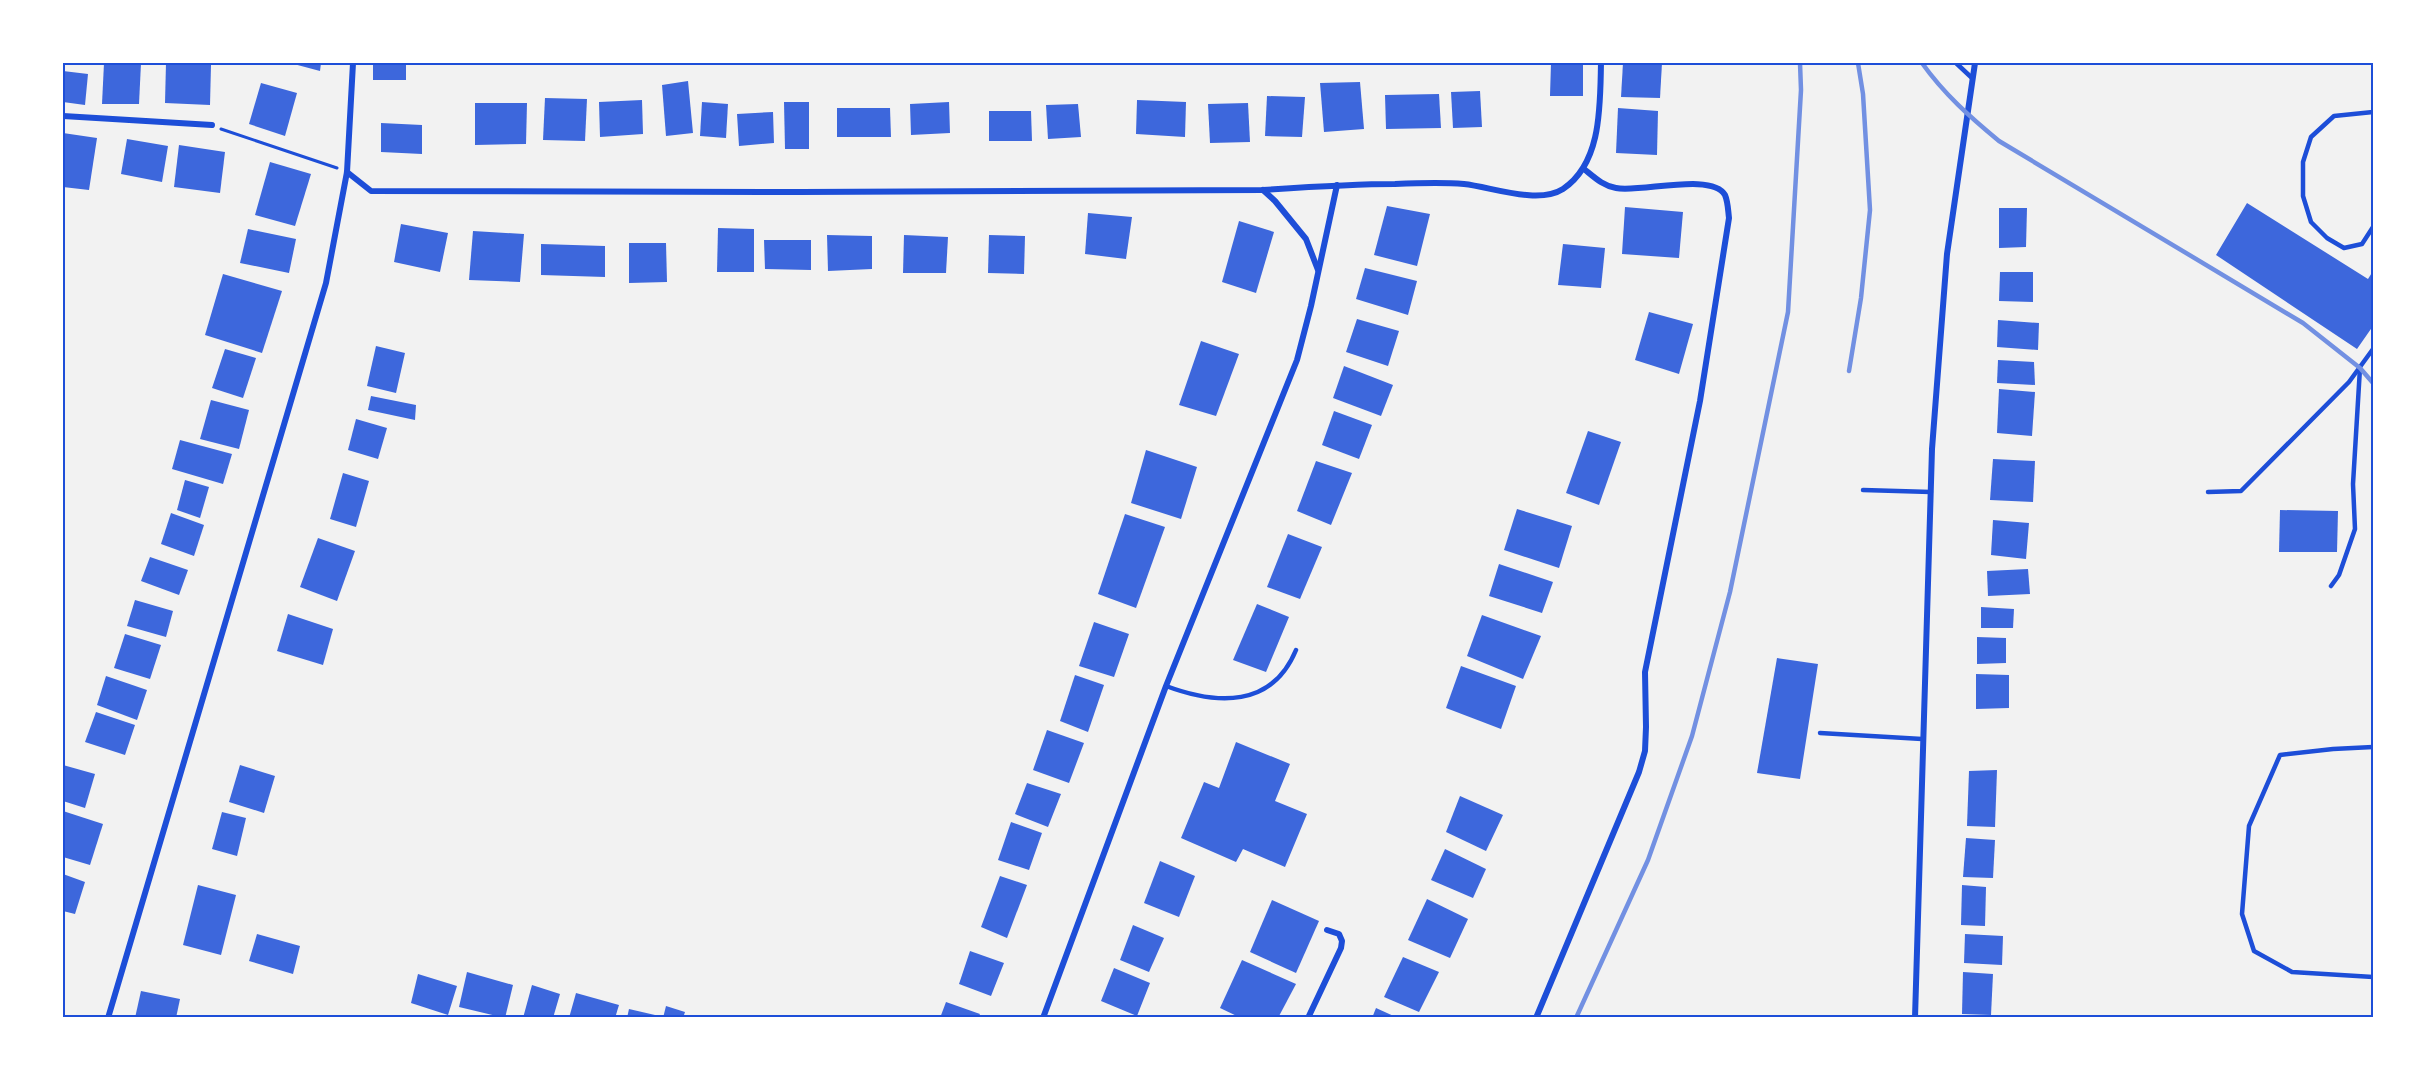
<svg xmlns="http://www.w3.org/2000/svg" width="2436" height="1081" font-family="Mulish,sans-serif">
  <rect width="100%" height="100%" fill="#f2f2f2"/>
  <g fill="#3d67dc">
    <polygon points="104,63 141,63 139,104 102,104"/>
    <polygon points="166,63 211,65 210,105 165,103"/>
    <polygon points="290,63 321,63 320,71"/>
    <rect x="373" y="63" width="33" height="17"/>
    <polygon points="1551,63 1583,63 1583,96 1550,96"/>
    <polygon points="1623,63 1662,63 1660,98 1621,97"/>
    <polygon points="63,71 88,74 85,105 63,102"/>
    <polygon points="688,81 693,133 666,136 662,85"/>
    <polygon points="1360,82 1364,129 1324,132 1320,83"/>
    <polygon points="261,83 297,93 285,136 249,124"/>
    <polygon points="1480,91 1482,127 1453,128 1451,92"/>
    <polygon points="1439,94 1441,128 1386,129 1385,95"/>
    <polygon points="1267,96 1305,97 1302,137 1265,136"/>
    <polygon points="545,98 587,99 585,141 543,140"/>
    <polygon points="642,100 643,134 600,137 599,102"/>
    <polygon points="1137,100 1186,102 1185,137 1136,134"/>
    <polygon points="702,102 728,104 726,138 700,136"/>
    <polygon points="784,102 809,102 809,149 785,149"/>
    <polygon points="949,102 950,133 911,135 910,104"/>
    <polygon points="475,103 527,103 526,144 475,145"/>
    <polygon points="1248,103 1250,142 1210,143 1208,104"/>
    <polygon points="1078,104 1081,137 1048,139 1046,105"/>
    <polygon points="837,108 890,108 891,137 837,137"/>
    <polygon points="1618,108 1658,111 1657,155 1616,153"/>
    <polygon points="989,111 1031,111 1032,141 989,141"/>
    <polygon points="773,112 774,143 739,146 737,114"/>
    <polygon points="381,123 422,125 422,154 381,152"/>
    <polygon points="63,133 97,138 89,190 63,187"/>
    <polygon points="127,139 168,146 162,182 121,174"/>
    <polygon points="179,145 225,152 220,193 174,187"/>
    <polygon points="270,162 311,174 295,226 255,215"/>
    <polygon points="2247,203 2368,279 2373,271 2373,326 2357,349 2216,255"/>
    <polygon points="1387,206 1430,214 1417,266 1374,255"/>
    <polygon points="1625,207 1683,212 1679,258 1622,254"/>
    <polygon points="1999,208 2027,208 2026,247 1999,248"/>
    <polygon points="1088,213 1132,217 1126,259 1085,254"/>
    <polygon points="1239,221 1274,232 1256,293 1222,282"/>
    <polygon points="401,224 448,233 440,272 394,262"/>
    <polygon points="718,228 754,229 754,272 717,272"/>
    <polygon points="248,229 296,239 289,273 240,263"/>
    <polygon points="473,231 524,234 520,282 469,280"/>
    <polygon points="827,235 872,236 872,269 828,271"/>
    <polygon points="904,235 948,237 946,273 903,273"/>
    <polygon points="989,235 1025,236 1024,274 988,273"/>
    <polygon points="764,240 811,240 811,270 765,269"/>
    <polygon points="629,243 666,243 667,282 629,283"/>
    <polygon points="541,244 605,246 605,277 541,275"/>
    <polygon points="1563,244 1605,248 1601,288 1558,285"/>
    <polygon points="1365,268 1417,281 1408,315 1356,299"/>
    <polygon points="2000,272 2033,272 2033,302 1999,301"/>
    <polygon points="223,274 282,291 262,353 205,335"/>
    <polygon points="1649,312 1693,324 1679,374 1635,360"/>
    <polygon points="1357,319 1399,331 1388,366 1346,352"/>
    <polygon points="1998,320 2039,323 2038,350 1997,347"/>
    <polygon points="1201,341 1239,354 1216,416 1179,405"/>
    <polygon points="376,346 405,353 396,393 367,386"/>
    <polygon points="225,349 256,358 243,398 212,388"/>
    <polygon points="1998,360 2034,362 2035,385 1997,383"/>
    <polygon points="1344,366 1393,385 1381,416 1333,398"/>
    <polygon points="1999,389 2035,392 2032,436 1997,433"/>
    <polygon points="371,396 416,405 415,420 368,410"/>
    <polygon points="211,400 249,410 239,449 200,439"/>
    <polygon points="1334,411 1372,425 1359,459 1322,445"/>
    <polygon points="356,419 387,428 378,459 348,450"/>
    <polygon points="1588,431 1621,442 1599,505 1566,493"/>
    <polygon points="180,440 232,454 223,484 172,469"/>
    <polygon points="1146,450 1197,467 1181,519 1131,503"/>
    <polygon points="1993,459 2035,461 2033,502 1990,500"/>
    <polygon points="1316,461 1352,473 1331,525 1297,511"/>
    <polygon points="343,473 369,481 356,527 330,519"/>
    <polygon points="185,480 209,487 200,518 177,510"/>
    <polygon points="1517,509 1572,526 1559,568 1504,550"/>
    <polygon points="2280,510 2338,511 2337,552 2279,552"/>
    <polygon points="171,513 204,525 194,556 161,544"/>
    <polygon points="1125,514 1165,527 1136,608 1098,594"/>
    <polygon points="1993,520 2029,523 2026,559 1991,555"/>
    <polygon points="1288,534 1322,547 1300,599 1267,587"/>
    <polygon points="318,538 355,551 337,601 300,587"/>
    <polygon points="150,557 188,570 179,595 141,581"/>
    <polygon points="1499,564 1553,582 1542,613 1489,596"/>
    <polygon points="2028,569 2030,594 1988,596 1987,571"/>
    <polygon points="135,600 173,611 166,637 127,626"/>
    <polygon points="1257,604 1289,617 1266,672 1233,660"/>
    <polygon points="1981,607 2014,609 2013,628 1981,628"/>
    <polygon points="288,614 333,629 323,665 277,651"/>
    <polygon points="1482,615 1541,636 1523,679 1467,656"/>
    <polygon points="1094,622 1129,634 1114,677 1079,666"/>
    <polygon points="125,634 161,645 150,679 114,668"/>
    <polygon points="1977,637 2006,638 2006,663 1977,664"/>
    <polygon points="1777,658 1818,664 1800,779 1757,773"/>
    <polygon points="1461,666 1516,686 1501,729 1446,708"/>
    <polygon points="1976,674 2009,675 2009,708 1976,709"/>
    <polygon points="1075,675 1104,685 1088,732 1060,721"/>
    <polygon points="106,676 147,690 137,720 97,705"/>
    <polygon points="96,712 135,725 125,755 85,742"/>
    <polygon points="1047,730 1084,743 1069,783 1033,770"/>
    <polygon points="1236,742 1290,764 1275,801 1307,814 1285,867 1243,849 1236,862 1181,838 1204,782 1219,788"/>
    <polygon points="63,765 95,774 85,808 63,801"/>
    <polygon points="240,765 275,776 264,813 229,802"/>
    <polygon points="1997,770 1995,827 1967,826 1969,771"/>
    <polygon points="1027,783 1061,794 1048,827 1015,814"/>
    <polygon points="1460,796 1503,815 1486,851 1446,832"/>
    <polygon points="63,811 103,824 90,865 63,857"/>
    <polygon points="222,812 246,818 237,856 212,849"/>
    <polygon points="1011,822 1042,833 1029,870 998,860"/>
    <polygon points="1966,838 1995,840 1993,878 1963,877"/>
    <polygon points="1445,849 1486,869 1473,898 1431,880"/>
    <polygon points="1160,861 1195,876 1179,917 1144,903"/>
    <polygon points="63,874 85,882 75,914 63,911"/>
    <polygon points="1000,876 1027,885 1007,938 981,927"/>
    <polygon points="198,885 236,895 221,955 183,945"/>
    <polygon points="1962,885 1986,887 1985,926 1961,925"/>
    <polygon points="1427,899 1468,919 1450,958 1408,940"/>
    <polygon points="1272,900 1319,921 1296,973 1250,952"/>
    <polygon points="1133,925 1164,938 1149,972 1120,960"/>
    <polygon points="257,934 300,946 293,974 249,961"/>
    <polygon points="1965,934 2003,936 2002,965 1964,963"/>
    <polygon points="970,951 1004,963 991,996 959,984"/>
    <polygon points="1403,957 1439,972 1419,1012 1384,997"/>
    <polygon points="1242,960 1296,984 1278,1018 1241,1018 1220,1008"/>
    <polygon points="1114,968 1150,983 1137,1016 1101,1001"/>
    <polygon points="467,972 513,985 505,1018 459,1007"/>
    <polygon points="1963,972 1993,974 1991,1015 1962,1014"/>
    <polygon points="418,974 457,986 448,1015 411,1003"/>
    <polygon points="532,985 560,994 553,1018 523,1018"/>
    <polygon points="141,991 180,999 176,1018 135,1018"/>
    <polygon points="576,993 619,1005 615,1018 569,1018"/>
    <polygon points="946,1002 980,1014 978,1018 940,1018"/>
    <polygon points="666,1006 685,1012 683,1018 663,1018"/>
    <polygon points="1376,1008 1398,1018 1372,1018"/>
    <polygon points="629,1009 655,1015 655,1018 627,1018"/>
  </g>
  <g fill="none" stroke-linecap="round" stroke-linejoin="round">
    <polyline stroke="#1d4ed8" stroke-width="3" points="221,129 337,168"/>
    <g stroke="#1d4ed8" stroke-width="4.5">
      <polyline points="1956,63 1972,78"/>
      <polyline points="2373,112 2334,116 2311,137 2303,162 2303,196 2311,222 2327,238 2344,248 2362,244 2373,227"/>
      <polyline points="1863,490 1931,492"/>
      <polyline points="2208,492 2241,491 2349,382 2373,349"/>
      <polyline points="2331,586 2339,575 2355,529 2353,484 2360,368"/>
      <path d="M1166 686C1217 705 1272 708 1296 650"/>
      <polyline points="1820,733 1922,739"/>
      <polyline points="2373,747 2333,749 2280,755 2249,826 2242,914 2254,951 2292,972 2373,977"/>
    </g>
    <g stroke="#1d4ed8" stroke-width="6">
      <polyline points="63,116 212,125"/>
      <path d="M347 172 371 191 801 192 1263 190C1307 187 1351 184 1395 184 1418 183 1441 182 1464 184 1492 187 1538 205 1563 189 1602 163 1600 105 1601 63"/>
      <polyline points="1263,190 1275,201 1306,239 1318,270"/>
      <polyline points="108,1018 326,283 347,172 353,63"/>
      <polyline points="1043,1018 1166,686 1297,360 1311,306 1337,185"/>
      <polyline points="1308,1018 1341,948 1342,941 1339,934 1327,930"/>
      <path d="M1536 1018 1639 772 1645 751 1646 727 1645 672 1700 401 1729 218C1728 210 1728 202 1725 195 1712 172 1640 193 1616 188 1603 186 1594 177 1584 169"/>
      <polyline points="1915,1018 1932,449 1947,254 1975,63"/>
    </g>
    <g stroke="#7290e2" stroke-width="4.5">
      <path d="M1922 63C1944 94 1970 117 1999 141L2303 323 2360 368 2373 383"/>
      <polyline points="1849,371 1861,298 1870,210 1863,94 1858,63"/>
      <polyline points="1576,1018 1648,860 1692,736 1730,592 1788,312 1801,90 1800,63"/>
    </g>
  </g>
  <rect width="2436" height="1081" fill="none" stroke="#ffffff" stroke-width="129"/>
  <rect x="64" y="64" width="2308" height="952" fill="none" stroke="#1d4ed8" stroke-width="2"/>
</svg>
